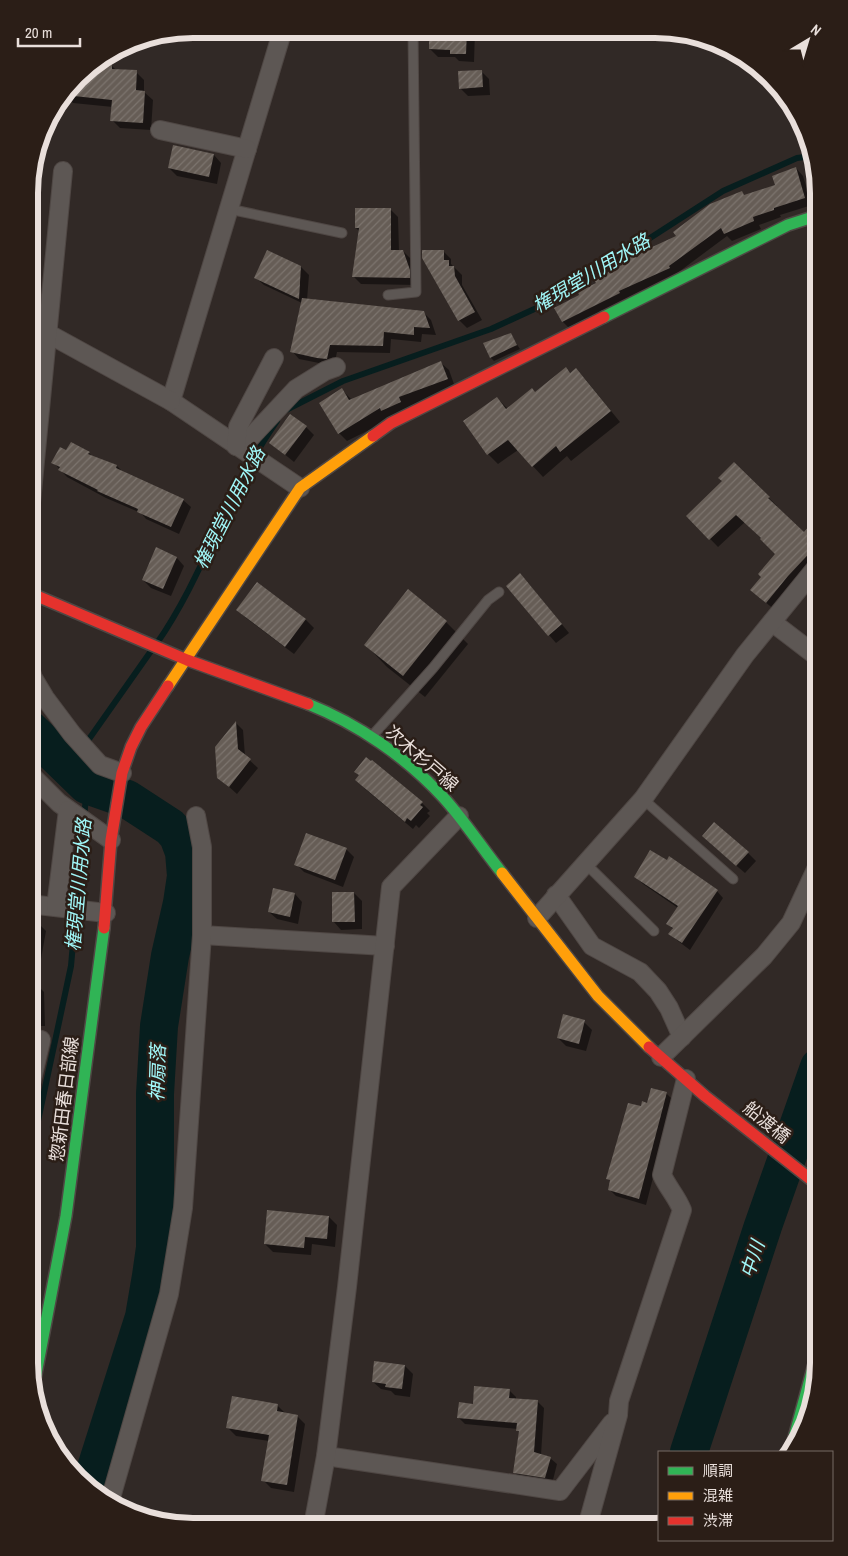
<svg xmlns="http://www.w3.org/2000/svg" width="848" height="1556" font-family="'Archivo Narrow','Noto Sans JP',sans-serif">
  <defs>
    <pattern id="building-hatch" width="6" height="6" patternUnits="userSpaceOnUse" patternTransform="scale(1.25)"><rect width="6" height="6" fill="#665d56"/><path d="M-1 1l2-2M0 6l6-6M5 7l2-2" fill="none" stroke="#7c746e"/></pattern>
  </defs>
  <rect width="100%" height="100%" fill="#312926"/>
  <g fill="#0007">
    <polygon points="431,30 475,31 474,62 459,61 455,57 438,57 430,49"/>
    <polygon points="98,61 100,64 112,66 116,70 136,72 144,80 144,92 153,100 151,130 120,128 112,120 113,107 73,103 65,95 84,69"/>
    <polygon points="481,71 489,79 490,95 468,96 460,88"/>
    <polygon points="214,155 221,163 217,184 177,176 169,168"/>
    <polygon points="796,168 803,176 812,205 780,215 781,217 759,225 761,229 732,241 727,236 676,274 570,329 563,322 556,308 581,296 678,237 741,192 745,196 776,186"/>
    <polygon points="390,209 398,217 399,251 403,251 411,259 417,279 417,285 361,284 353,276 360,232 356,228"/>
    <polygon points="443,251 451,259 451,264 462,275 462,285 482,320 467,328 459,320 423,257"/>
    <polygon points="301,267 309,275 307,300 423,312 431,320 436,335 422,334 421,342 391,339 390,353 337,352 334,366 299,359 292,351 302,303 264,285 256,278"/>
    <polygon points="510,334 520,349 494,361 491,358 485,344"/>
    <polygon points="441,363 449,370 455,387 347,441 339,433 342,390 352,400"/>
    <polygon points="576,369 586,380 620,422 571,461 567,456 543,477 518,450 498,464 488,454 497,398 508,409"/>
    <polygon points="306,427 314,435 294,462 271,443"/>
    <polygon points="67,452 89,453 94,458 117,466 124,473 183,500 191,507 179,534 146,519 141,513 106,498 67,477 53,462"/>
    <polygon points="734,463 777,506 775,507 804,534 810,527 819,536 819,559 775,610 759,597 762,577 776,554 745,522 718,547 688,516 724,481"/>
    <polygon points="177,558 184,566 171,596 151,588 143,580"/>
    <polygon points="528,583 569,633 556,643 549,635"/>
    <polygon points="257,584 306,620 314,628 294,654 246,618 238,610"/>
    <polygon points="446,622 468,644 425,697 387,667 366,645"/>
    <polygon points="236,723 243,730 245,756 258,768 237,794 218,777"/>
    <polygon points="364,788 422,803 430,811 427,813 430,816 419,828 416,825 413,829"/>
    <polygon points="711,844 748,853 756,861 745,873"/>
    <polygon points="346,849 354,857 343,887 304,872 296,864"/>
    <polygon points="636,877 716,890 723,898 690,950 678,941 670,934 673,929 668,924 678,908 643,884"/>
    <polygon points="354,893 362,901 362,929 341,930 334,922"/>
    <polygon points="295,894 302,902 298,924 277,919 269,912"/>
    <polygon points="29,922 38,923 46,931 41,959 29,957"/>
    <polygon points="29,984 36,984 44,992 45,1026 29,1026"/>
    <polygon points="584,1022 592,1030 586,1051 566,1046 558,1038"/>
    <polygon points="666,1093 673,1100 646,1205 616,1196 609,1189 611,1182 608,1178 641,1107"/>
    <polygon points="329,1217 337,1225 335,1247 312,1244 311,1255 273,1252 265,1244"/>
    <polygon points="375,1362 405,1366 413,1374 410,1397 395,1395 391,1391 381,1389 373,1382"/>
    <polygon points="509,1390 516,1397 516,1399 537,1401 544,1408 541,1455 550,1458 557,1464 552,1484 521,1479 515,1473 520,1433 518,1429 465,1424 458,1417 474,1405"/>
    <polygon points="277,1405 286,1414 297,1416 305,1424 294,1492 271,1488 263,1480 269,1441 236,1436 228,1428"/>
  </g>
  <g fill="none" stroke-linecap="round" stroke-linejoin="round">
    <g stroke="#071e1e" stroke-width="6">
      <polyline points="284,411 343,381 491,329 554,300 723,191 797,158 813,156"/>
      <path d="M157 643C205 574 228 490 277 421"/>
      <polyline points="29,1163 71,966 87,785 82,749 151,651"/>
    </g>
    <g stroke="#071e1e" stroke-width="38">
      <polyline points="29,729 87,785 127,799 170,827 178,836 184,852 186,876 182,903 170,956 159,1026 155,1094 155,1248 151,1276 144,1317 89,1490"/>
      <polyline points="689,1452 763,1226 819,1067"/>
    </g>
  </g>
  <g fill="url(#building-hatch)">
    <polygon points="429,30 467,30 466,54 450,54 450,50 429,49"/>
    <polygon points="95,63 112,65 112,69 137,70 136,90 145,91 143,123 110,121 112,100 64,95 84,69"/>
    <polygon points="482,70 483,87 459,89 458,71"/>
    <polygon points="173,145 214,154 209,177 168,168"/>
    <polygon points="796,167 805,198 774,208 774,210 753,217 754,221 724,234 721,228 669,266 670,268 619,291 620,293 562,322 554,308 579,295 578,292 596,283 594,280 626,262 624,260 676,236 673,232 710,204 742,191 744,195 775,185 772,176"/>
    <polygon points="355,208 391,208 391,250 403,250 410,270 410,278 352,277 359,228 355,228"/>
    <polygon points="267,250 301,266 299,299 254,278"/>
    <polygon points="422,250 444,250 444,260 449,260 449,266 454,266 455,276 475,312 458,321 422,258"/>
    <polygon points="302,298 424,311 430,328 414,327 414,335 384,332 383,346 330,345 327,359 317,358 290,352"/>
    <polygon points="511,333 517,345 490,358 483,343"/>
    <polygon points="441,361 448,379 399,397 401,402 381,411 380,408 338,434 319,403 342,388 349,400"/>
    <polygon points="566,367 570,373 576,368 611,411 560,452 556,446 532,467 508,440 487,455 463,421 497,397 506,409 532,388 535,392"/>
    <polygon points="290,414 307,426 285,455 269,443"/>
    <polygon points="71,442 90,452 88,454 117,465 116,468 184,499 171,527 137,512 138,509 97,491 98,490 58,470 60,467 51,463 60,447 66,450"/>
    <polygon points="734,462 770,497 768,498 804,532 810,525 819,534 819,543 788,576 766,603 750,590 761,577 758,574 775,554 760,539 761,538 736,515 709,540 686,516 722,481 718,478"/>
    <polygon points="156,547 177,557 163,589 142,580"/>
    <polygon points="520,573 562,624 548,636 506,586"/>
    <polygon points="257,582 306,619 285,647 236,610"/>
    <polygon points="408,589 447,621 403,676 364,645"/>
    <polygon points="236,721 238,749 251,759 229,787 217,778 215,747"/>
    <polygon points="366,757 371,761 372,760 423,802 420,805 423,807 411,821 407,818 405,822 355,780 359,775 354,772"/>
    <polygon points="714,822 749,852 736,866 702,836"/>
    <polygon points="306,833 347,848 335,880 294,865"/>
    <polygon points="650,850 667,860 669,856 718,890 682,943 668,934 673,928 666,924 678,906 634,877"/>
    <polygon points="273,888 295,893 290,917 268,912"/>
    <polygon points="332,892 354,892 355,922 332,922"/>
    <polygon points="563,1014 585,1020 579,1044 557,1038"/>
    <polygon points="651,1088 667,1092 639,1199 608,1190 610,1180 606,1179 628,1103 641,1106 642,1101 647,1103"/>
    <polygon points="267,1210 329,1216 327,1239 305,1237 304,1248 264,1244"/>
    <polygon points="374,1361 405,1365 402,1389 385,1387 386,1384 372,1382"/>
    <polygon points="474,1386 510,1389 509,1398 538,1400 534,1452 551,1457 545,1478 513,1473 519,1431 516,1431 517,1423 457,1418 459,1402 473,1404"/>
    <polygon points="232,1396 278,1404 277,1411 298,1415 287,1485 261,1481 269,1435 226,1428"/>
  </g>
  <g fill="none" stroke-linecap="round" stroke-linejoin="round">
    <defs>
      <g id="lane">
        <polyline points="229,209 342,233"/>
        <polyline points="388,295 416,292 413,30"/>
        <polyline points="372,736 433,668 488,600 499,592"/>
        <polyline points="643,799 733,879"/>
        <polyline points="585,863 654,931"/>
      </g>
      <g id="street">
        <polyline points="283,29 171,401 300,488"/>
        <polyline points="160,130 247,149"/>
        <polyline points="47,333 171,401"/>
        <polyline points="236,446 252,436 296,389 325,371 336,367"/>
        <polyline points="236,446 238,427 274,358"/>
        <polyline points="30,513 63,171"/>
        <polyline points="772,622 819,658"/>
        <polyline points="30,668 33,678 45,698 72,734 100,765 122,773"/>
        <polyline points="29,773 59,803 111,840"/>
        <polyline points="556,895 592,946 640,972 658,991 669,1008 682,1037"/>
        <polyline points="29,904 106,913"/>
        <polyline points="56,907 68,810"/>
        <polyline points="537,918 643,799 745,655 819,564"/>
        <polyline points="202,935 385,946"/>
        <polyline points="661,1057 764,956 791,923 819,863"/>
        <polyline points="29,1092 41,1040 29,1037"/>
        <polyline points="326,1456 560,1491 612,1423"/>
        <polyline points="110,1501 169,1294 183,1208 202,935 202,847 196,816"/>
        <polyline points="313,1526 326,1456 347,1287 391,887 459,816"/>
        <path d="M587 1527 618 1415 619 1401 682 1210C677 1197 668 1188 662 1175L686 1079"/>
      </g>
      <g id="fast">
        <polyline points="604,317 788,225 819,215"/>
        <path d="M308 704C358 724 406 757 443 797 464 820 482 848 502 873"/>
        <polyline points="33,1390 66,1216 104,928"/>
        <polyline points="790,1452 819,1346"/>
      </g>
      <g id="slow">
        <polyline points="168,686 300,488 373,436"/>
        <polyline points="502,873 598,996 649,1047"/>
      </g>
      <g id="jam">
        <polyline points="373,436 391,423 604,317"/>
        <polyline points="30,593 187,660 308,704"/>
        <polyline points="104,928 111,840 122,773 131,747 141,727 168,686"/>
        <polyline points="649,1047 705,1096 819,1186"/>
      </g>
    </defs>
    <use href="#lane" stroke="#4f4744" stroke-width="11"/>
    <use href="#street" stroke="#4f4744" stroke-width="20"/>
    <use href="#fast" stroke="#4f4744" stroke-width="14"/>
    <use href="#slow" stroke="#4f4744" stroke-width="14"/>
    <use href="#jam" stroke="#4f4744" stroke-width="14"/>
    <use href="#lane" stroke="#5d5754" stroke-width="9"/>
    <use href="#street" stroke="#5d5754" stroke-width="18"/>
    <use href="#fast" stroke="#30b455" stroke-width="11"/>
    <use href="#slow" stroke="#ff9f0a" stroke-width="11"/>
    <use href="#jam" stroke="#e5322d" stroke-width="11"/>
  </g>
  <g text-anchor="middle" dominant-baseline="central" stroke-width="5" stroke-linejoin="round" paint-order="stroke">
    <g font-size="18" fill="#e9dfdb" stroke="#2b1e17">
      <text transform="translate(422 758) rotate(41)">次木杉戸線</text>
      <text transform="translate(64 1099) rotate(-83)">惣新田春日部線</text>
      <text transform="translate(767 1122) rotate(39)">船渡橋</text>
    </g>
    <g font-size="19" font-style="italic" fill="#a0f6f7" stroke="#2b1e17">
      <text transform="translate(591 273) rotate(-31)">権現堂川用水路</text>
      <text transform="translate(229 508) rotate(-63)">権現堂川用水路</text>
      <text transform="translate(78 885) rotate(-85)">権現堂川用水路</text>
      <text transform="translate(157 1073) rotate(-88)">神扇落</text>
      <text transform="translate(752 1259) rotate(-72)">中川</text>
    </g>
  </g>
  <path d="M0 0H848V1556H0ZM193 38H655A155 155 0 0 1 810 193V1363A155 155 0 0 1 655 1518H193A155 155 0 0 1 38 1363V193A155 155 0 0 1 193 38Z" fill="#2b1e17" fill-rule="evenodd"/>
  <path fill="none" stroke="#e9dfdb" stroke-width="6" d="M193 38H655A155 155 0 0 1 810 193V1363A155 155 0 0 1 655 1518H193A155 155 0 0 1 38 1363V193A155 155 0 0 1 193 38Z"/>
  <rect x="658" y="1451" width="175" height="90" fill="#2b1e17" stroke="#776b65"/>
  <rect x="668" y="1467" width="25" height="8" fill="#30b455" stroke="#776b65"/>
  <text x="703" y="1476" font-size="15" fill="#e9dfdb">順調</text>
  <rect x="668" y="1492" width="25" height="8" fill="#ff9f0a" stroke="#776b65"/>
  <text x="703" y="1501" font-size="15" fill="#e9dfdb">混雑</text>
  <rect x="668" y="1517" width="25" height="8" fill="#e5322d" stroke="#776b65"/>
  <text x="703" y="1526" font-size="15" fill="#e9dfdb">渋滞</text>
  <g transform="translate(808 40) rotate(38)" stroke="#2b1e17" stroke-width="4" paint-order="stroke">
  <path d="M0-4L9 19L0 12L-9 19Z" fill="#e9dfdb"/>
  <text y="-8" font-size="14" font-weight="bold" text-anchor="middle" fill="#e9dfdb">N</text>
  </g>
  <path d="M18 38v8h62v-8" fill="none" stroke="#e9dfdb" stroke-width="2.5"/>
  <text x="25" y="38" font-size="15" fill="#e9dfdb" stroke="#2b1e17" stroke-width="4" paint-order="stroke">20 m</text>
</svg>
